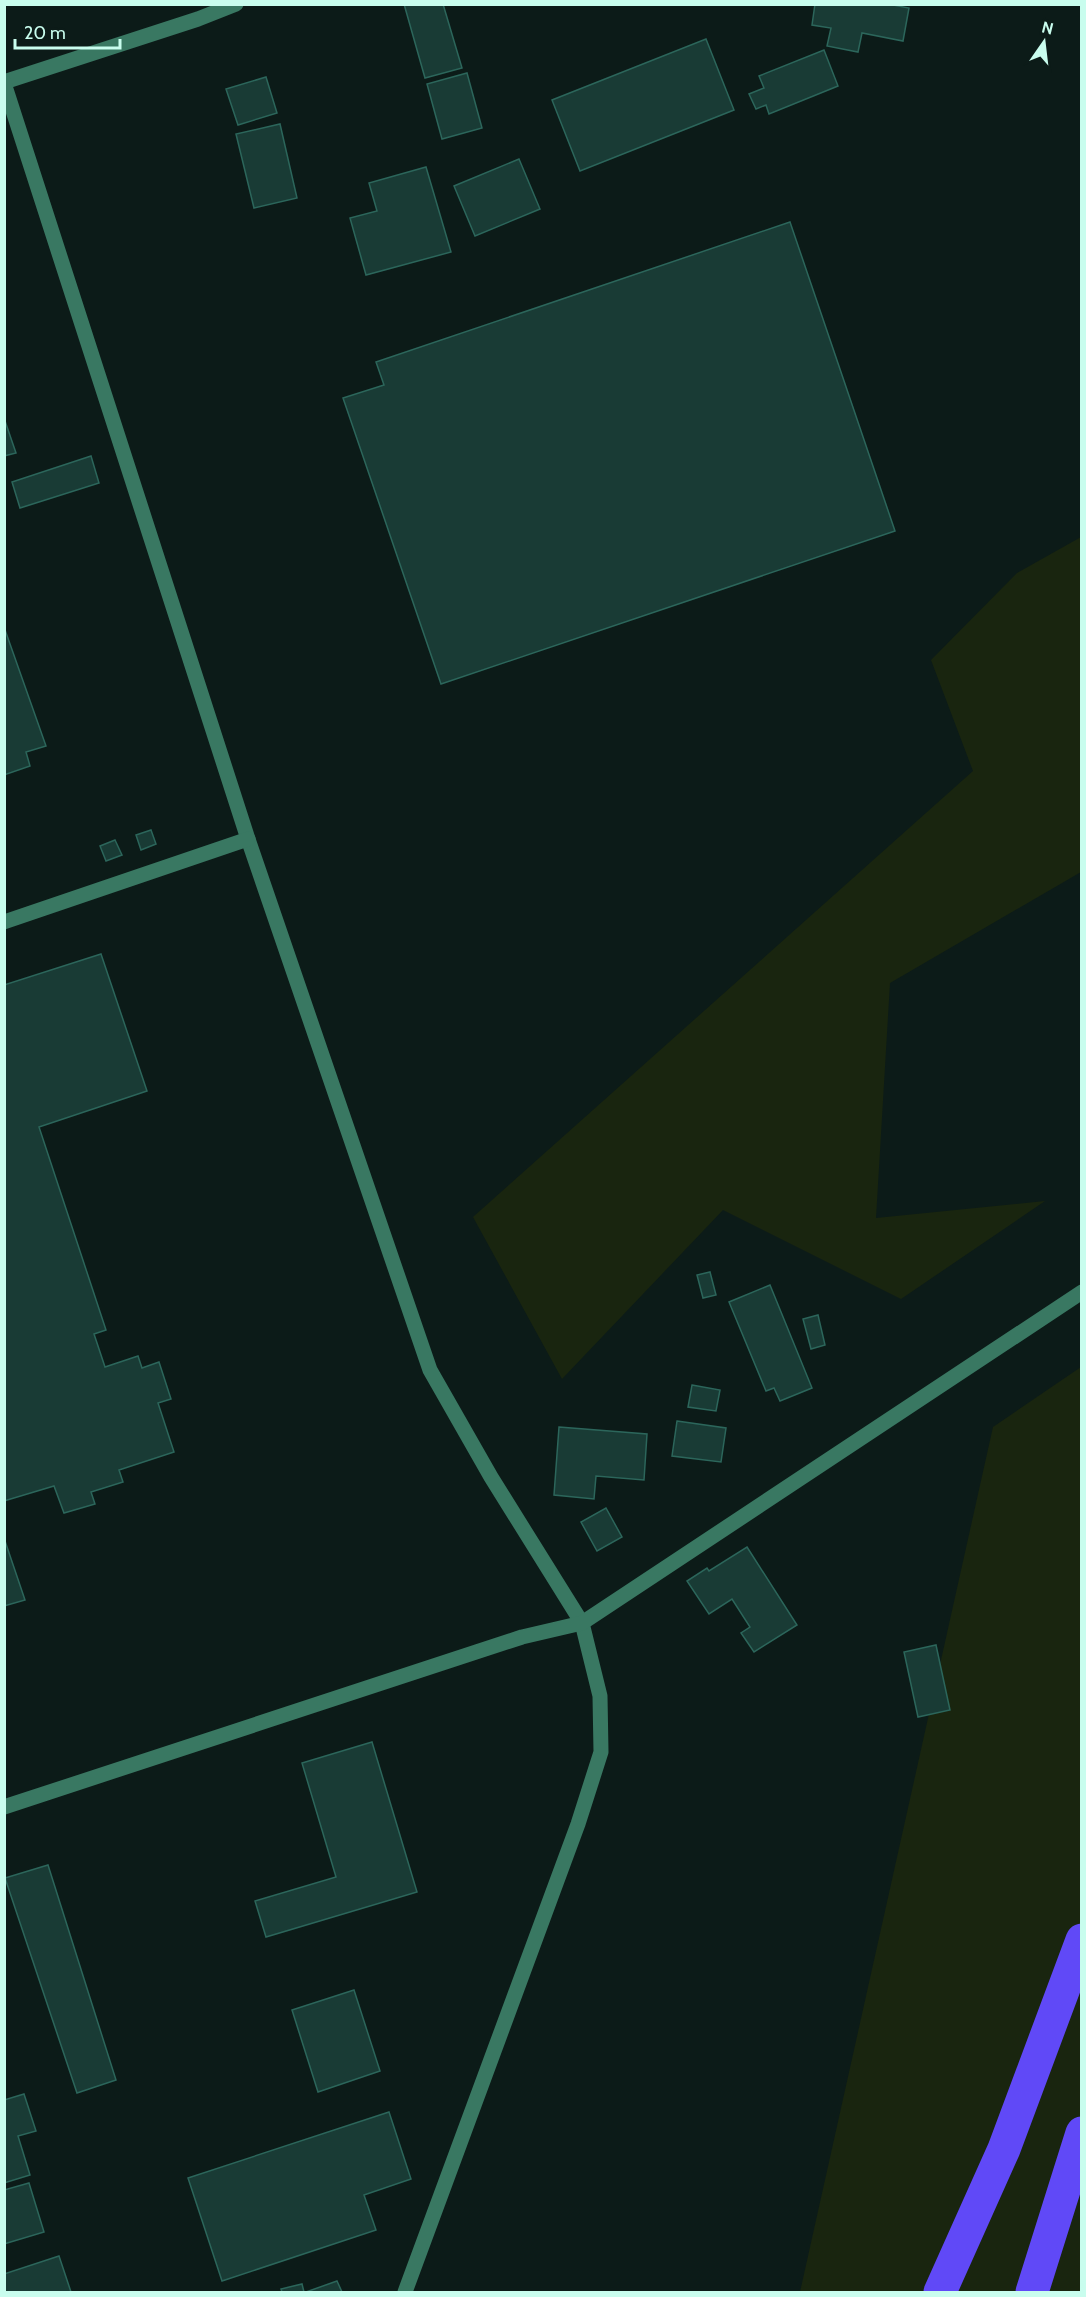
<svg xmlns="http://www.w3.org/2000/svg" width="1086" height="2297" font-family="Cabin,sans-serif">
  <rect width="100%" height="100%" fill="#0c1b18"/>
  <g fill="#19250f">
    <polygon points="1081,537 1081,872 890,983 876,1218 1045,1201 901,1299 723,1210 562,1379 473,1217 973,771 931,660 1017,573"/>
    <polygon points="1081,1367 1081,2292 800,2292 993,1427"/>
  </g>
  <g fill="#193b35" stroke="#2c665b" stroke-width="1.5">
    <polygon points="404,4 443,4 462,68 425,78"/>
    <polygon points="815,4 888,4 909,8 903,41 862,33 858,52 827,46 831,28 812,25"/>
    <polygon points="706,39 734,110 580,171 552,100"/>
    <polygon points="824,50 838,86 769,114 766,105 756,109 749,94 764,88 759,76"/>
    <polygon points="467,73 482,128 442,139 427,84"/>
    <polygon points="266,77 277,113 238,125 226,89"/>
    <polygon points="280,124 297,198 254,208 236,134"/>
    <polygon points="519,159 540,209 475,236 454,186"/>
    <polygon points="426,167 451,252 366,275 350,218 377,211 369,183"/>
    <polygon points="790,222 895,531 441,684 343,398 384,385 376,362"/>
    <polygon points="4,418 16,453 4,456"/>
    <polygon points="91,456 99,483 20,508 12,482"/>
    <polygon points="4,627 46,746 26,752 30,766 4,775"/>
    <polygon points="151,830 156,844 141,850 136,835"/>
    <polygon points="115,840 122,855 106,861 100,846"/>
    <polygon points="101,954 147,1091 39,1127 106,1330 94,1334 105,1367 138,1356 142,1368 159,1362 171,1399 158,1403 174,1452 119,1470 123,1482 91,1492 95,1504 64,1513 54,1486 4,1501 4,985"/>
    <polygon points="710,1272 716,1295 703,1298 697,1275"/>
    <polygon points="770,1285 812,1388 780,1401 774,1388 766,1391 729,1302"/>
    <polygon points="818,1315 825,1345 811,1349 803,1319"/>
    <polygon points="692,1385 720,1390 716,1411 688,1407"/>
    <polygon points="677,1421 726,1428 721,1462 672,1456"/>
    <polygon points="559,1427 647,1434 644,1480 596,1476 594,1499 554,1495"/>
    <polygon points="606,1508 622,1537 597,1551 581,1522"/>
    <polygon points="4,1538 25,1600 4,1606"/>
    <polygon points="747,1547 797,1625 754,1652 741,1633 750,1627 732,1599 709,1614 687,1581 707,1568 709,1571"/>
    <polygon points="936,1645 950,1710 918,1717 904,1652"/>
    <polygon points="372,1742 417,1892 266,1937 255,1901 336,1877 302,1763"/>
    <polygon points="48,1865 116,2080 77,2093 5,1878"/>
    <polygon points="354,1990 380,2071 318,2092 292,2010"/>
    <polygon points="24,2094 36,2131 18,2136 30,2175 4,2183 4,2100"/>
    <polygon points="389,2112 411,2179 364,2195 376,2230 222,2281 188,2178"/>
    <polygon points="29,2183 44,2232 4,2244 4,2190"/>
    <polygon points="59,2256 71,2292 4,2292 4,2274"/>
    <polygon points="337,2281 342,2292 306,2292"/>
    <polygon points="302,2284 304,2292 282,2292 281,2289"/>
  </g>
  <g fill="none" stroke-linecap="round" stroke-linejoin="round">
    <g stroke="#397862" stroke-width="15">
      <polyline points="4,82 198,19 236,4"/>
      <polyline points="4,83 248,839 430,1370 491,1477 582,1623 600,1696 601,1752 578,1824 405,2292"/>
      <polyline points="4,922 248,839"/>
      <polyline points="4,1807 522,1637 582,1623 1082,1292"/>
    </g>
    <g stroke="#6049f7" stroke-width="33">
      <polyline points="940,2292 1004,2149 1082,1940"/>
      <polyline points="1032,2292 1082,2133"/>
    </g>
  </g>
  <rect width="1086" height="2297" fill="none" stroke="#c9fdee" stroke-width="12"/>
  <g transform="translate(1044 42) rotate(14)" stroke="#0c1b18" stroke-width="4.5" paint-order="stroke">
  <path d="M0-4.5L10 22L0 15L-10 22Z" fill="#c9fdee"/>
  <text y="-9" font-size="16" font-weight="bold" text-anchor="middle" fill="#c9fdee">N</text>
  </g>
  <path d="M15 39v9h105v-9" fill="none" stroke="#c9fdee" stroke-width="3"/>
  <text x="24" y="39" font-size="18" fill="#c9fdee" stroke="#0c1b18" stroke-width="4.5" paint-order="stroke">20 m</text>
</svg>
